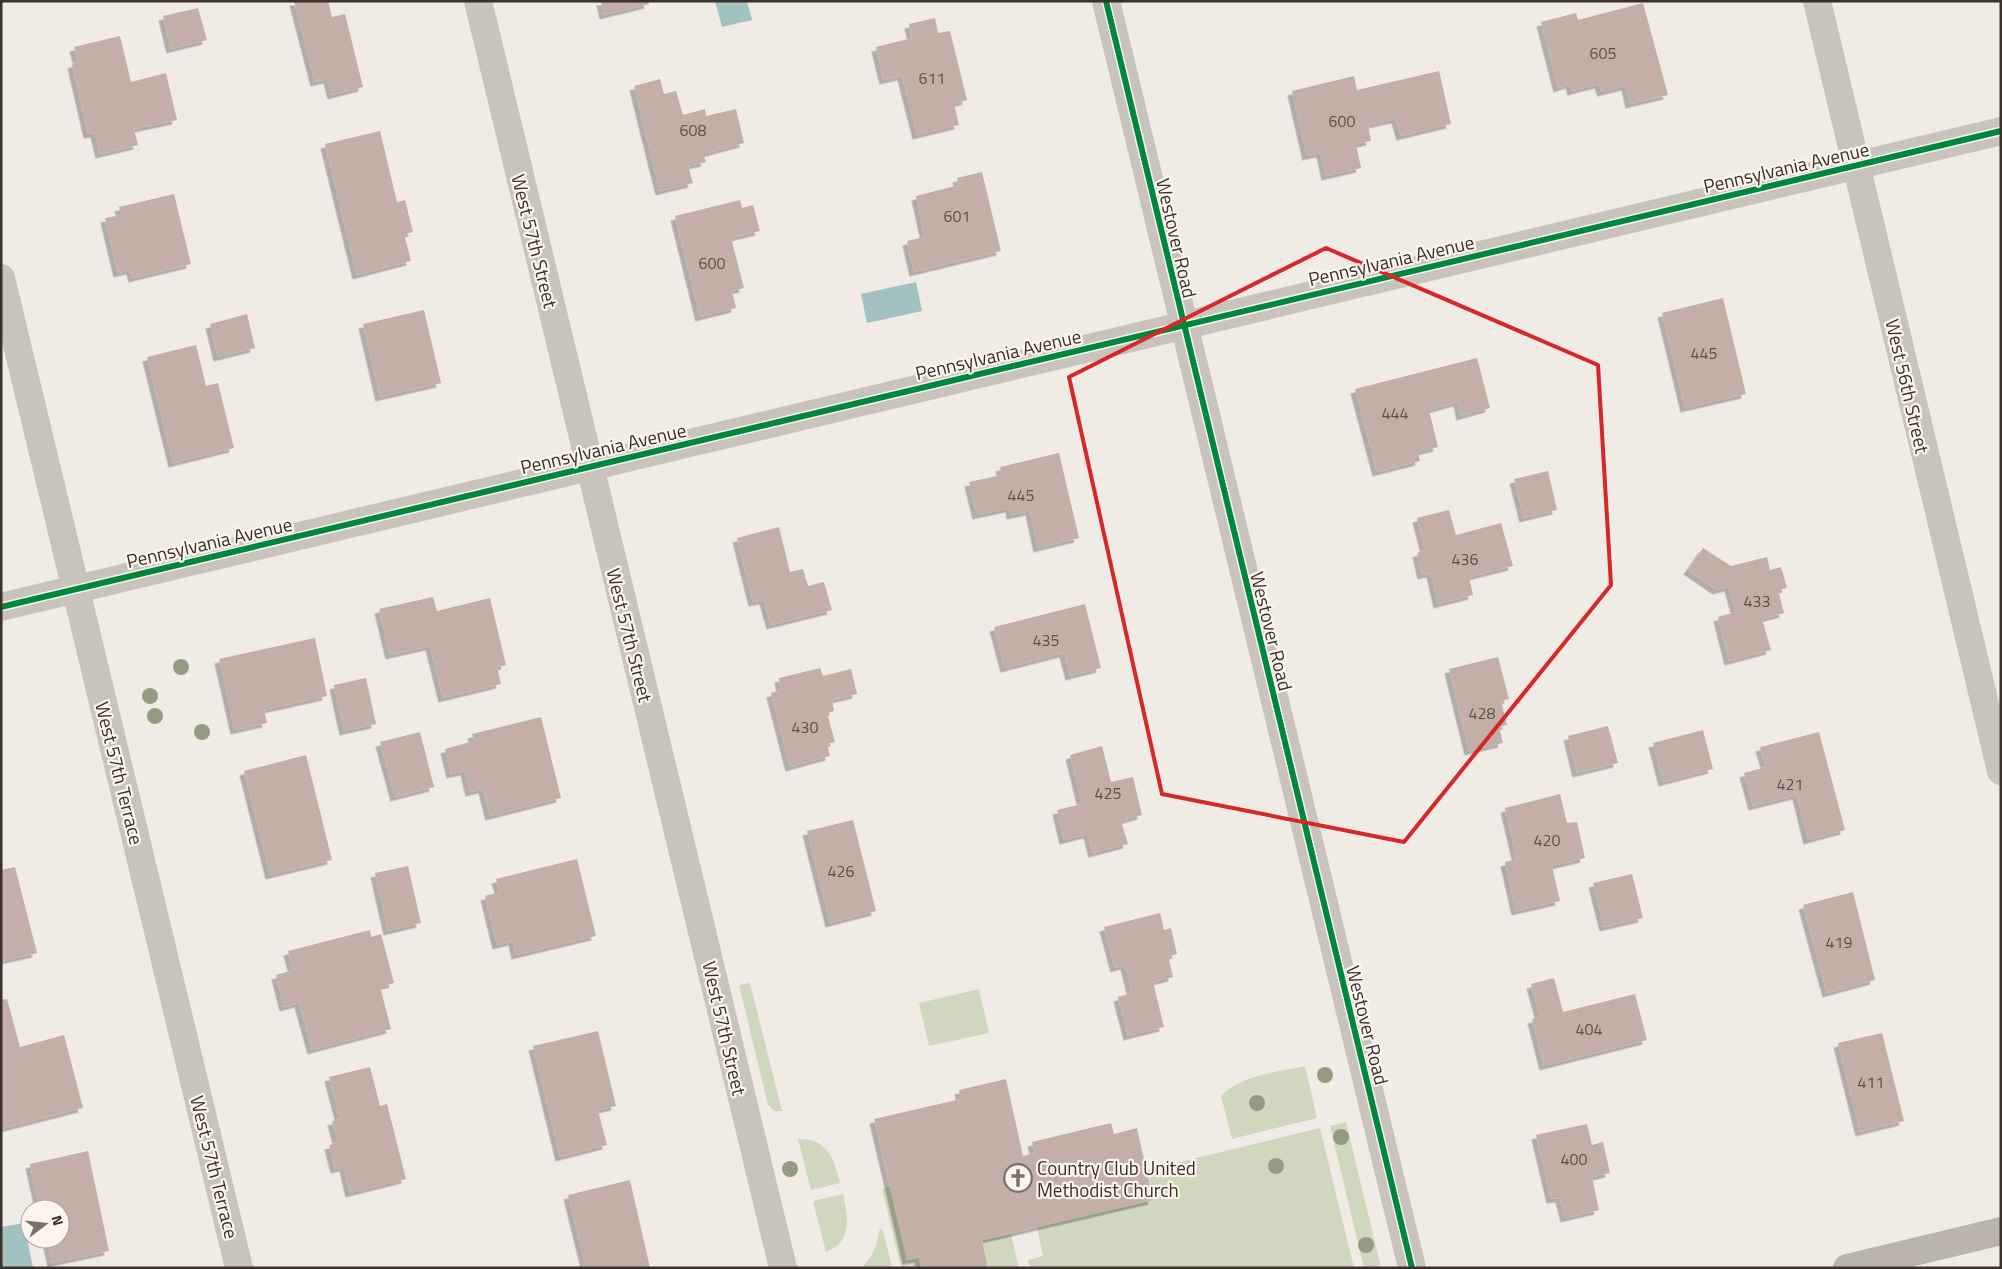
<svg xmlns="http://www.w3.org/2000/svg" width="2002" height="1269" font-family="'Titillium Web',sans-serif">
  <defs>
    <filter id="shadow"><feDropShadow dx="-4.5" dy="4.5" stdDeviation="0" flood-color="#0004"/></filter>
  </defs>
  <rect width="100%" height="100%" fill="#f0ebe5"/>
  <g fill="#d1d6bf">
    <polygon points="750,983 782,1111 774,1111 768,1105 739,985"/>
    <polygon points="979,989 989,1033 929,1046 919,1003"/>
    <path d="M1305 1066 1317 1118 1232 1139 1221 1096C1241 1075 1278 1072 1305 1066Z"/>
    <polygon points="1346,1122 1381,1268 1364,1268 1330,1126"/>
    <polygon points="1320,1128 1354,1268 1030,1268 1028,1260 1043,1256 1037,1227 1153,1200 1147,1170"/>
    <path d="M798 1139C828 1138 834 1159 840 1183L811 1190Z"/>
    <polygon points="890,1186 919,1258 921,1268 901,1268 882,1189"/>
    <path d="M843 1194C848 1217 853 1241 826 1252L813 1201Z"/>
    <path d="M880 1228 884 1234 892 1268H861C874 1256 877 1245 880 1228Z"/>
    <polygon points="1011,1234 1019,1268 988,1268 982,1240"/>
  </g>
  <g fill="#a1c2c1">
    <polygon points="715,1 747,1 752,20 722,27"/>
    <polygon points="916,282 922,311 867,323 861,294"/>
    <polygon points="24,1223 33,1268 2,1268 1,1227"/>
  </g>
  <g fill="#c3afa7" filter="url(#shadow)">
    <polygon points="294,1 328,1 332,17 345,14 363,87 332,95 328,79 315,82"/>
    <polygon points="601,1 648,1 649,4 604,15"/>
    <polygon points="1643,3 1668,95 1630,104 1626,86 1602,92 1599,84 1572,91 1570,84 1558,88 1541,22 1576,13 1578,20"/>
    <polygon points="198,8 207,40 171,49 163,16"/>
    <polygon points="935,18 938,33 950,31 967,100 954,104 959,125 917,135 902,76 884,80 876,47 912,38 909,24"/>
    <polygon points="120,36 131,82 166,73 177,120 134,129 138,145 100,154 95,133 88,134 72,64 78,62 74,47"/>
    <polygon points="1439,71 1451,124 1401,136 1396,119 1368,125 1371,141 1356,144 1361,168 1326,176 1321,153 1307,156 1292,91 1354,76 1357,90"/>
    <polygon points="660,79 664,94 676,91 683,115 705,109 706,116 736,109 744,143 703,154 706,162 688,166 693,183 660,191 634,86"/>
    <polygon points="380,131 397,202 405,200 413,232 404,234 411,261 357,275 325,144"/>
    <polygon points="982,172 1001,251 914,272 907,241 925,237 916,196 959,185 957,178"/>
    <polygon points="174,194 191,264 133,278 131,270 118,273 105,218 121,215 119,207"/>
    <polygon points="740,200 742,208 753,205 760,231 731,238 744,288 732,291 736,308 700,317 675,216"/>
    <polygon points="1723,298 1746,394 1685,408 1662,313"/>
    <polygon points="424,310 441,383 380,397 363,324"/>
    <polygon points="247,314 255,348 218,357 210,324"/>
    <polygon points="196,345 206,386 218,383 234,448 173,463 147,357"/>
    <polygon points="1477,358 1490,408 1461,416 1458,402 1429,410 1438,447 1418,452 1420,461 1377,472 1355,389"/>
    <polygon points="1059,453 1079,538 1038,548 1030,511 1011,515 1010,508 977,515 969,482 1002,475 1000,467"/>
    <polygon points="1548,471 1557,510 1524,518 1514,479"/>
    <polygon points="1449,510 1456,535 1501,523 1513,566 1469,577 1473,595 1438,604 1431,573 1422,575 1417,553 1425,550 1417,518"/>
    <polygon points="779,527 790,572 803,569 808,586 824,582 832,610 771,625 764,600 753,602 737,538"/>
    <polygon points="1703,548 1731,566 1767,557 1770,570 1781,567 1787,588 1778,590 1784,613 1762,619 1771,650 1729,661 1718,617 1736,612 1729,587 1717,590 1688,570"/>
    <polygon points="433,597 437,611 490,598 506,665 497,667 501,684 443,698 430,646 390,655 379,609"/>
    <polygon points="1085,604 1101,668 1070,676 1064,653 1005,668 994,627"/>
    <polygon points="315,638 327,696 264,710 267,723 235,730 219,659"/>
    <polygon points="1498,657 1509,699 1501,701 1507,725 1499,727 1503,743 1469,751 1449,669"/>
    <polygon points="820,668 823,676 851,669 857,694 832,700 834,711 827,713 835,742 827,744 830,756 790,767 771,693 781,690 779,678"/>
    <polygon points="366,678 376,724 344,731 334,685"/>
    <polygon points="541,717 561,798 490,816 483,789 470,792 465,771 451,774 445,749 474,741 472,734"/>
    <polygon points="1608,726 1618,763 1577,773 1568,736"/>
    <polygon points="1703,730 1713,769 1663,782 1653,743"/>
    <polygon points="420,732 434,787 395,797 380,742"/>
    <polygon points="1819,732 1845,830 1808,840 1797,795 1753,806 1744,773 1766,767 1760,747"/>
    <polygon points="1102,746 1111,782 1133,777 1142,815 1121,821 1128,844 1093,853 1088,834 1064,840 1057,810 1082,804 1070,755"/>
    <polygon points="306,755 332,860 270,875 244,771"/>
    <polygon points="1560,794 1567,823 1577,822 1585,858 1552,866 1560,901 1516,911 1505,862 1517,859 1505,808"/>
    <polygon points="853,820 876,911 830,923 807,831"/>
    <polygon points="577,859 596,936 516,955 513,941 497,945 485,896 500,892 496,879"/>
    <polygon points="408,866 421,923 388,931 375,873"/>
    <polygon points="15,867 37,953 1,961 1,870"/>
    <polygon points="1632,874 1643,918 1604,927 1593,883"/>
    <polygon points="1853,892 1875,980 1827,993 1803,905"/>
    <polygon points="1160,913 1164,930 1171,928 1177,954 1168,956 1173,977 1153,982 1164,1027 1128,1036 1118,997 1132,993 1125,965 1115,968 1104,927"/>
    <polygon points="370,930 371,937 381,934 394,983 380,987 391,1029 312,1050 299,1003 284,1007 276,975 293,970 288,951"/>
    <polygon points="1554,978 1563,1012 1635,994 1647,1040 1544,1066 1532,1019 1540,1017 1531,984"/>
    <polygon points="7,999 20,1047 64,1035 83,1108 1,1129 1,1000"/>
    <polygon points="598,1031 616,1106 598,1110 607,1145 560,1157 533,1046"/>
    <polygon points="1882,1033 1904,1121 1860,1132 1838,1043"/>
    <polygon points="370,1067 380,1106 387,1104 406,1179 350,1193 344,1167 335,1169 329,1145 338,1143 332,1121 340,1119 329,1077"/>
    <polygon points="1006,1079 1023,1156 1035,1153 1032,1142 1111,1123 1114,1134 1137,1128 1153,1200 982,1240 988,1268 921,1268 919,1258 907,1260 874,1119 961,1099 959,1090"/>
    <polygon points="1587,1124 1592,1145 1603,1142 1610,1173 1592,1177 1599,1210 1565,1218 1560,1198 1551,1199 1536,1135"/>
    <polygon points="88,1151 109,1251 52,1263 47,1239 60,1239 60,1209 40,1209 30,1164"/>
    <polygon points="630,1180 650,1268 586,1268 568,1195"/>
  </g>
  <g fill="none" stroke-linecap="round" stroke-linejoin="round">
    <g stroke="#c9c3be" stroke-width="28">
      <polyline points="478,1 783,1268"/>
      <polyline points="1106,1 1412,1268"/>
      <polyline points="1817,1 2001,771"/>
      <polyline points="1,278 239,1268"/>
      <polyline points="1,607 2001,131"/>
    </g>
    <polyline stroke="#bab3ae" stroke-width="28" points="1847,1268 2001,1231"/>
    <defs>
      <g id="cycleway">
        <polyline points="1106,1 1412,1268"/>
        <polyline points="1,607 2001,131"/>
      </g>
    </defs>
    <use href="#cycleway" stroke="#fbf5ee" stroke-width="9"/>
    <use href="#cycleway" stroke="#00873e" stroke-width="6"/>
  </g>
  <g fill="#959b80">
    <circle cx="181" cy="667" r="8"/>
    <circle cx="150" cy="696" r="8"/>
    <circle cx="155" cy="716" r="8"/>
    <circle cx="202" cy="732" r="8"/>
    <circle cx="1325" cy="1075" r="8"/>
    <circle cx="1257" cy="1103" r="8"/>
    <circle cx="1341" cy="1137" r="8"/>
    <circle cx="1276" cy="1166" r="8"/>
    <circle cx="790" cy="1169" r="8"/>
    <circle cx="1366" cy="1245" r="8"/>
  </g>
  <path fill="none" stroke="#d62828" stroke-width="4" stroke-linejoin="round" d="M1326 248 1598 365 1611 585 1404 842 1162 794 1069 377Z"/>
  <defs>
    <symbol id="church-ring" viewBox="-11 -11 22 22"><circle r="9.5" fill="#fbf5ee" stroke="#7a716c" stroke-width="1.5"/><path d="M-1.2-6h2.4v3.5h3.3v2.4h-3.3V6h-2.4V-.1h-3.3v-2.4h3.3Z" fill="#7a716c"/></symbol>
  </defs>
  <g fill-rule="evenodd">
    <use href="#church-ring" x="1002" y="1162" width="32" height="32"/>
  </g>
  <g text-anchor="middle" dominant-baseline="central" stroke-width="4.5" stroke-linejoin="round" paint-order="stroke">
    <g font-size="16" fill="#5d504a">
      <text x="1603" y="53">605</text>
      <text x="932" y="78">611</text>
      <text x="1342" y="121">600</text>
      <text x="693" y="130">608</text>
      <text x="957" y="216">601</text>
      <text x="712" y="263">600</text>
      <text x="1704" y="353">445</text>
      <text x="1395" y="413">444</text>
      <text x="1021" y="495">445</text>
      <text x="1465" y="559">436</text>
      <text x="1757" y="601">433</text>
      <text x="1046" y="640">435</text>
      <text x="1482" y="713">428</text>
      <text x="805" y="727">430</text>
      <text x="1790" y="784">421</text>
      <text x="1108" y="793">425</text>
      <text x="1547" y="840">420</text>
      <text x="841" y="871">426</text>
      <text x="1839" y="942">419</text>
      <text x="1589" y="1029">404</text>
      <text x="1871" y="1082">411</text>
      <text x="1574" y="1159">400</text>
    </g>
    <g font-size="19" fill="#3b302b" stroke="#fbf5ee">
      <text transform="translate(1786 167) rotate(-13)">Pennsylvania Avenue</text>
      <text transform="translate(1177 238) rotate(77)">Westover Road</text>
      <text transform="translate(535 241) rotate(76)">West 57th Street</text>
      <text transform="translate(1391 260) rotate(-13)">Pennsylvania Avenue</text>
      <text transform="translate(998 354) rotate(-13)">Pennsylvania Avenue</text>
      <text transform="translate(1908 386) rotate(77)">West 56th Street</text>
      <text transform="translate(603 448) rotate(-13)">Pennsylvania Avenue</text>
      <text transform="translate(209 542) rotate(-13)">Pennsylvania Avenue</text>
      <text transform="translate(1272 631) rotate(76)">Westover Road</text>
      <text transform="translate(630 635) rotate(76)">West 57th Street</text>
      <text transform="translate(120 773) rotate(76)">West 57th Terrace</text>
      <text transform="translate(1368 1025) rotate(76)">Westover Road</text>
      <text transform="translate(725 1028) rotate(77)">West 57th Street</text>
      <text transform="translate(215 1167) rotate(76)">West 57th Terrace</text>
    </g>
    <g font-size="19" fill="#3b302b" stroke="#fbf5ee" text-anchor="start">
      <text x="1037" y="1167">Country Club United<tspan x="1037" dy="22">Methodist Church</tspan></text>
    </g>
  </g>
  <rect width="2002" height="1269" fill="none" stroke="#3b302b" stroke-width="5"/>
  <g transform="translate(45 1224) rotate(74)"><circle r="24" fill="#fbf5ee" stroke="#aea6a0"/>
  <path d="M0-4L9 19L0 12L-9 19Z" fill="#7a716c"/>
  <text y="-8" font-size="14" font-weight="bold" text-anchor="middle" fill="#3b302b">N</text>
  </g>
</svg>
